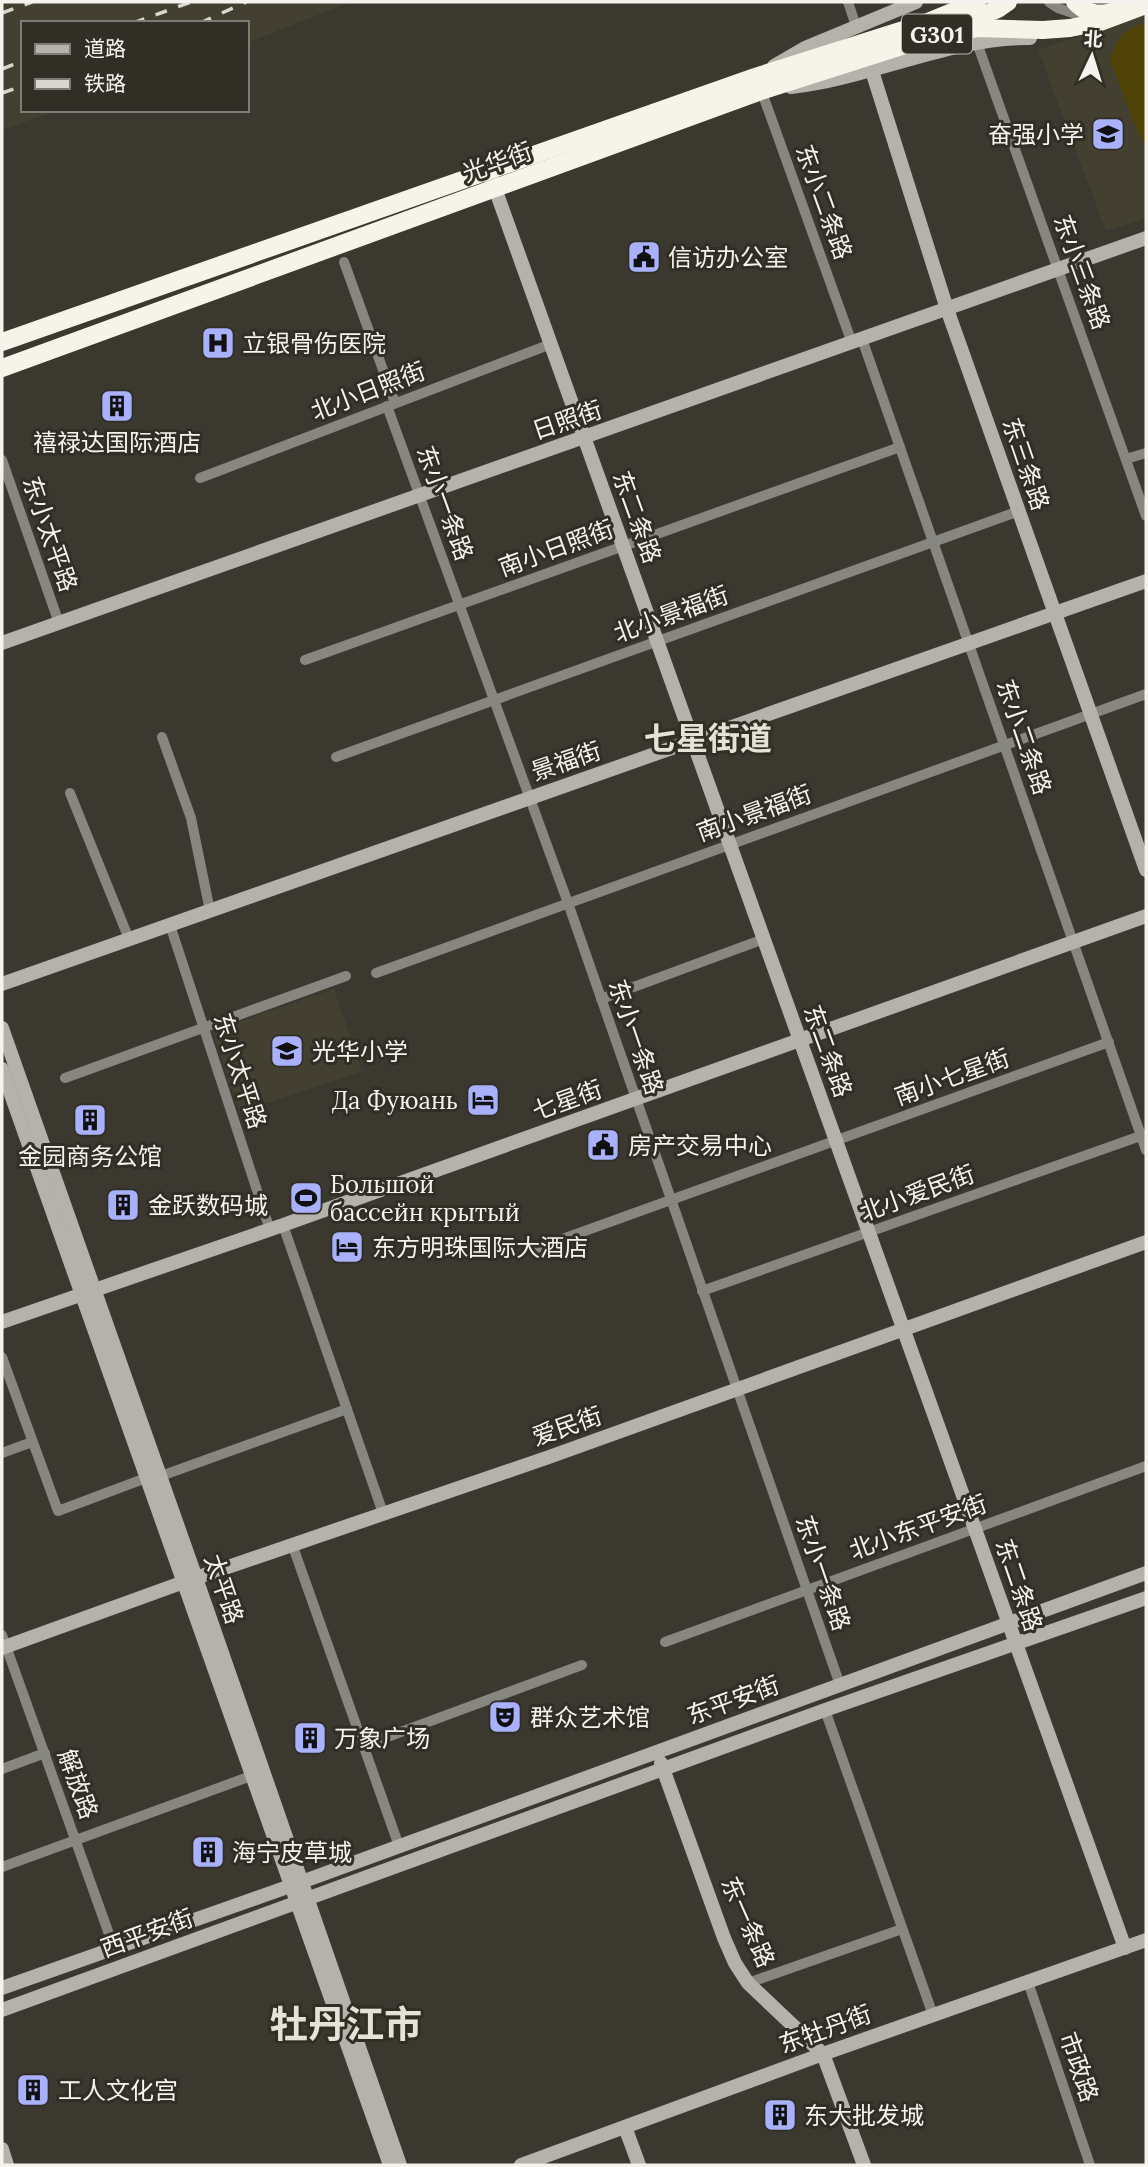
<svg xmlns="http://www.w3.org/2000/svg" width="1148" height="2167" font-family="Lora,'Noto Sans SC',serif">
  <rect width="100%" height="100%" fill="#3a382f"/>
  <g fill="#444031">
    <polygon points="2,2 350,2 247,43 247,23 23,23 23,110 58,110 2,130"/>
    <polygon points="1146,14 1146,218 1106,231 1038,50"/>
    <polygon points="334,989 362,1071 240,1112 212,1031"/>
  </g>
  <path fill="#504307" d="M1146 22V145L1139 136 1110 60C1115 40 1126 28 1146 22Z"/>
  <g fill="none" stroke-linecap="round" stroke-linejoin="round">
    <g stroke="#878681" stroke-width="10">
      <polyline points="848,2 856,26"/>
      <polyline points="1049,2 1058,8 1090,19"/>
      <polyline points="977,43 1146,516"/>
      <polyline points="760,87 852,343"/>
      <polyline points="344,262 395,403"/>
      <polyline points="862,339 1146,1150"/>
      <polyline points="387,406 568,903 840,1685"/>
      <polyline points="1126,459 1146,453"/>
      <polyline points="2,460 59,623"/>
      <polyline points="200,478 551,344"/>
      <polyline points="305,660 900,447"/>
      <polyline points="162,737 191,818 210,911"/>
      <polyline points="336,757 1019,511"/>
      <polyline points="70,793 129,939"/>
      <polyline points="170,925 270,1230"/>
      <polyline points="376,973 1146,694"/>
      <polyline points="601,999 764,939"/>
      <polyline points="65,1078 346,976"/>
      <polyline points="283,1225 383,1513"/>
      <polyline points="532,1250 1109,1042"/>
      <polyline points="702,1291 1146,1134"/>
      <polyline points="2,1357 58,1511 146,1478"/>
      <polyline points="2,1453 32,1442"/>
      <polyline points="161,1476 347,1409"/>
      <polyline points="292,1544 399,1846"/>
      <polyline points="2,1635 114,1948"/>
      <polyline points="665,1642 1146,1466"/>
      <polyline points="825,1710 933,2015"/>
      <polyline points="363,1746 582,1665"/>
      <polyline points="2,1769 45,1753"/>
      <polyline points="2,1867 251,1776"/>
      <polyline points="1028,1982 1090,2165"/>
      <polyline points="748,1983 902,1929"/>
    </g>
    <g stroke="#b4b2ab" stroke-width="14">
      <polyline points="774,66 805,48 916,2"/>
      <polyline points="872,71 947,309 1146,870"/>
      <path d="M791 87C871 78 951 37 1030 38"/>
      <polyline points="492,180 1125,1948"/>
      <polyline points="2,643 1146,238"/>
      <polyline points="2,984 1146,581"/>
      <polyline points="2,1028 196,1578 400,2165"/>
      <polyline points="2,1069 390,2165"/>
      <polyline points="2,1322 283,1225 1146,916"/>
      <polyline points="2,1648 184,1582 549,1457 1146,1242"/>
      <polyline points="661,1763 724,1938 735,1963 748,1983 823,2054 864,2165"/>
      <polyline points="2,1988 296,1884 1146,1573"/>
      <polyline points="2,2010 825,1710 1146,1598"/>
      <polyline points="625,2127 639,2165"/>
      <polyline points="2,2149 7,2165"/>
      <polyline points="521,2165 823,2054 1146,1940"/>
    </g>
    <g stroke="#f6f3e8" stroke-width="18">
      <path d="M1075 2C1088 16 1103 16 1120 9"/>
      <polyline points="2,342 755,77 925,23 977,2"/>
      <polyline points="2,368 761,91 924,39 998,9 1008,2"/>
    </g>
    <g stroke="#d7d6cf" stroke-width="3.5" stroke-dasharray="12 12" stroke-linecap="butt">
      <polyline points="2,13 32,2"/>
      <polyline points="133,23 191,2"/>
      <polyline points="200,23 246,2"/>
      <polyline points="2,69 23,61"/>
      <polyline points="2,93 23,86"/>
    </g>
    <polyline stroke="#f6f3e8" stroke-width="18" points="924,39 978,28 1043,30 1070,28 1100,22 1146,5"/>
  </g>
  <defs>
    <symbol id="school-square" viewBox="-11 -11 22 22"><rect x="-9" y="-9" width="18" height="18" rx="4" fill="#a9b0fc" stroke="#302e25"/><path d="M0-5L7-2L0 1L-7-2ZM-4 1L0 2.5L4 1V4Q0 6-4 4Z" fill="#111"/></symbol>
    <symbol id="civic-square" viewBox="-11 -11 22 22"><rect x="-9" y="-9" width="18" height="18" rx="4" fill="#a9b0fc" stroke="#302e25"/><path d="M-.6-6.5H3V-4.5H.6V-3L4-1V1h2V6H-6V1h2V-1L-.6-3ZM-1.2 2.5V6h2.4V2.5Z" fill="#111"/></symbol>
    <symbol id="hospital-square" viewBox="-11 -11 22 22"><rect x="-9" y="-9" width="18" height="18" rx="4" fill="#a9b0fc" stroke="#302e25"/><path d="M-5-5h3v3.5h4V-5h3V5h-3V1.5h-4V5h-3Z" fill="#111"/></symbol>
    <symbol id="building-square" viewBox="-11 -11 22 22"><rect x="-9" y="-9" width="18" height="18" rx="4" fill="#a9b0fc" stroke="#302e25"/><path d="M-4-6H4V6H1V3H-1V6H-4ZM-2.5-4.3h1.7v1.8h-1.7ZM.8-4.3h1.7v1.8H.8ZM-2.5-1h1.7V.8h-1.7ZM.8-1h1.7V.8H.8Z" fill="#111"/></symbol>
    <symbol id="hotel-square" viewBox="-11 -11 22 22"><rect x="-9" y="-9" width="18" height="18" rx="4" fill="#a9b0fc" stroke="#302e25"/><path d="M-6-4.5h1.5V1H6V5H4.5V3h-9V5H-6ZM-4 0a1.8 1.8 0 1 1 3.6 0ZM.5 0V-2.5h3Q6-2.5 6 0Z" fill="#111"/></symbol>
    <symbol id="stadium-square" viewBox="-11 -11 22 22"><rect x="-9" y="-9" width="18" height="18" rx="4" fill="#a9b0fc" stroke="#302e25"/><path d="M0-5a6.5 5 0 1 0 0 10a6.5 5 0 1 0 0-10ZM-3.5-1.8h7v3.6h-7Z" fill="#111"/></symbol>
    <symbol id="theatre-square" viewBox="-11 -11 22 22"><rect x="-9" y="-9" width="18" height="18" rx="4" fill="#a9b0fc" stroke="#302e25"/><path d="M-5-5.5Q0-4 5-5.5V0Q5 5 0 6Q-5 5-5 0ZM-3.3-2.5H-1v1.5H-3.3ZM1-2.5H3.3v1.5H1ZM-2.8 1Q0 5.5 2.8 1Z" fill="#111"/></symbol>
  </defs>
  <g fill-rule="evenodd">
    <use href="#school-square" x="1089" y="115" width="38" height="38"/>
    <use href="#civic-square" x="625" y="238" width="38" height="38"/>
    <use href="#hospital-square" x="199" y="324" width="38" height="38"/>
    <use href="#building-square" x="98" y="387" width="38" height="38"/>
    <use href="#school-square" x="268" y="1032" width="38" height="38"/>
    <use href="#hotel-square" x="464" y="1081" width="38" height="38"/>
    <use href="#building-square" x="71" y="1101" width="38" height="38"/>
    <use href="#civic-square" x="584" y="1126" width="38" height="38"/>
    <use href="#stadium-square" x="287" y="1179" width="38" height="38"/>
    <use href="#building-square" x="104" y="1186" width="38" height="38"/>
    <use href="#hotel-square" x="328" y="1228" width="38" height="38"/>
    <use href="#theatre-square" x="486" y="1698" width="38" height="38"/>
    <use href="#building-square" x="291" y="1719" width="38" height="38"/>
    <use href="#building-square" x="189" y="1833" width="38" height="38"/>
    <use href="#building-square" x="14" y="2071" width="38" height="38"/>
    <use href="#building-square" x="761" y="2096" width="38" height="38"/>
  </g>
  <g text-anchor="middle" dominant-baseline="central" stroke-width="6" stroke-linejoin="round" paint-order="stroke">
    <rect fill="#302e25" stroke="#b9b8b1" stroke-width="2" x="902" y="14.5" width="70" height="39" rx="5"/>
    <g font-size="23" font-weight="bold" fill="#f4f3ed">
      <text x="937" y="34">G301</text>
    </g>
    <g font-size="24" fill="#f4f3ed" stroke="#302e25" text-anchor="start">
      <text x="1084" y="134" text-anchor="end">奋强小学</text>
      <text x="668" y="257">信访办公室</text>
      <text x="242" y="343">立银骨伤医院</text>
      <text x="117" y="442" text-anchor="middle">禧禄达国际酒店</text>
      <text x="312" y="1051">光华小学</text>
      <text x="458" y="1100" text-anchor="end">Да Фуюань</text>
      <text x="628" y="1145">房产交易中心</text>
      <text x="90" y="1156" text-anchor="middle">金园商务公馆</text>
      <text x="330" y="1184">Большой<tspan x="330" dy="28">бассейн крытый</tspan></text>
      <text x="148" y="1205">金跃数码城</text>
      <text x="372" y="1247">东方明珠国际大酒店</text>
      <text x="530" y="1717">群众艺术馆</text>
      <text x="334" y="1738">万象广场</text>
      <text x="232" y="1852">海宁皮草城</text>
      <text x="58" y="2090">工人文化宫</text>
      <text x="804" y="2115">东大批发城</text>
    </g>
    <g font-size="24" fill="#f4f3ed" stroke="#302e25">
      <text transform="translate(497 162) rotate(-20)">光华街</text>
      <text transform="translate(824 202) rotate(70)">东小二条路</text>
      <text transform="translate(1082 272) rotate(70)">东小三条路</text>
      <text transform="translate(368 391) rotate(-21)">北小日照街</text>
      <text transform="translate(567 420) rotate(-19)">日照街</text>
      <text transform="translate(1026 464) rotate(71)">东三条路</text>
      <text transform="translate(445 503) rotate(70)">东小一条路</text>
      <text transform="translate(637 517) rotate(70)">东二条路</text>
      <text transform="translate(50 534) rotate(71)">东小太平路</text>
      <text transform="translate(556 548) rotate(-20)">南小日照街</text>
      <text transform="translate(671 614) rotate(-20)">北小景福街</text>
      <text transform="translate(1024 737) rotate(71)">东小二条路</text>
      <text transform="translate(566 761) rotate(-19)">景福街</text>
      <text transform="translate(754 813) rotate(-20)">南小景福街</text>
      <text transform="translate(636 1037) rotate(71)">东小一条路</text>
      <text transform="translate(828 1051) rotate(70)">东二条路</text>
      <text transform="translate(240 1071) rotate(72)">东小太平路</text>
      <text transform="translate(952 1077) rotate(-20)">南小七星街</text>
      <text transform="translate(567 1100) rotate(-20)">七星街</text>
      <text transform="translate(917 1193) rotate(-20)">北小爱民街</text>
      <text transform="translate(567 1426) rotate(-19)">爱民街</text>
      <text transform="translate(918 1527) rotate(-20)">北小东平安街</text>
      <text transform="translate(823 1573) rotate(71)">东小一条路</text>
      <text transform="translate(1019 1585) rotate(71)">东二条路</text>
      <text transform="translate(224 1589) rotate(71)">太平路</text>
      <text transform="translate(733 1700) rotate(-20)">东平安街</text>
      <text transform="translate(78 1784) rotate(70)">解放路</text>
      <text transform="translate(748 1922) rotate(66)">东一条路</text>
      <text transform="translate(147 1933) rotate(-20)">西平安街</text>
      <text transform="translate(825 2029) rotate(-20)">东牡丹街</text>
      <text transform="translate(1079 2067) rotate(71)">市政路</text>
    </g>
    <g font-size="32" font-weight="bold" fill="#e5e2d7" stroke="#302e25">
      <text x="708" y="738">七星街道</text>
    </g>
    <g font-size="38" font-weight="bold" fill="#e5e2d7" stroke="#302e25">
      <text x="346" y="2024">牡丹江市</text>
    </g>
  </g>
  <rect width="1148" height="2167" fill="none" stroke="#f4f3ed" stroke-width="7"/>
  <rect x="21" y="21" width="228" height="91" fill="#302e25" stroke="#7e7d75" stroke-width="2"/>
  <rect x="35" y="44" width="35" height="10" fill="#b4b2ab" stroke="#7e7d75" stroke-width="2"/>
  <text x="84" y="56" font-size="21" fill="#f4f3ed">道路</text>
  <rect x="35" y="79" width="35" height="10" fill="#d7d6cf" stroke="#7e7d75" stroke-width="2"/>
  <text x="84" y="91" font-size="21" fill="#f4f3ed">铁路</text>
  <g transform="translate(1092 56) rotate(4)" stroke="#302e25" stroke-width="5" paint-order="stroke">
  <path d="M0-5L12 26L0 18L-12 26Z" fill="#f4f3ed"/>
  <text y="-10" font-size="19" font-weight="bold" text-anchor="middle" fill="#f4f3ed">北</text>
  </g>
</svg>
